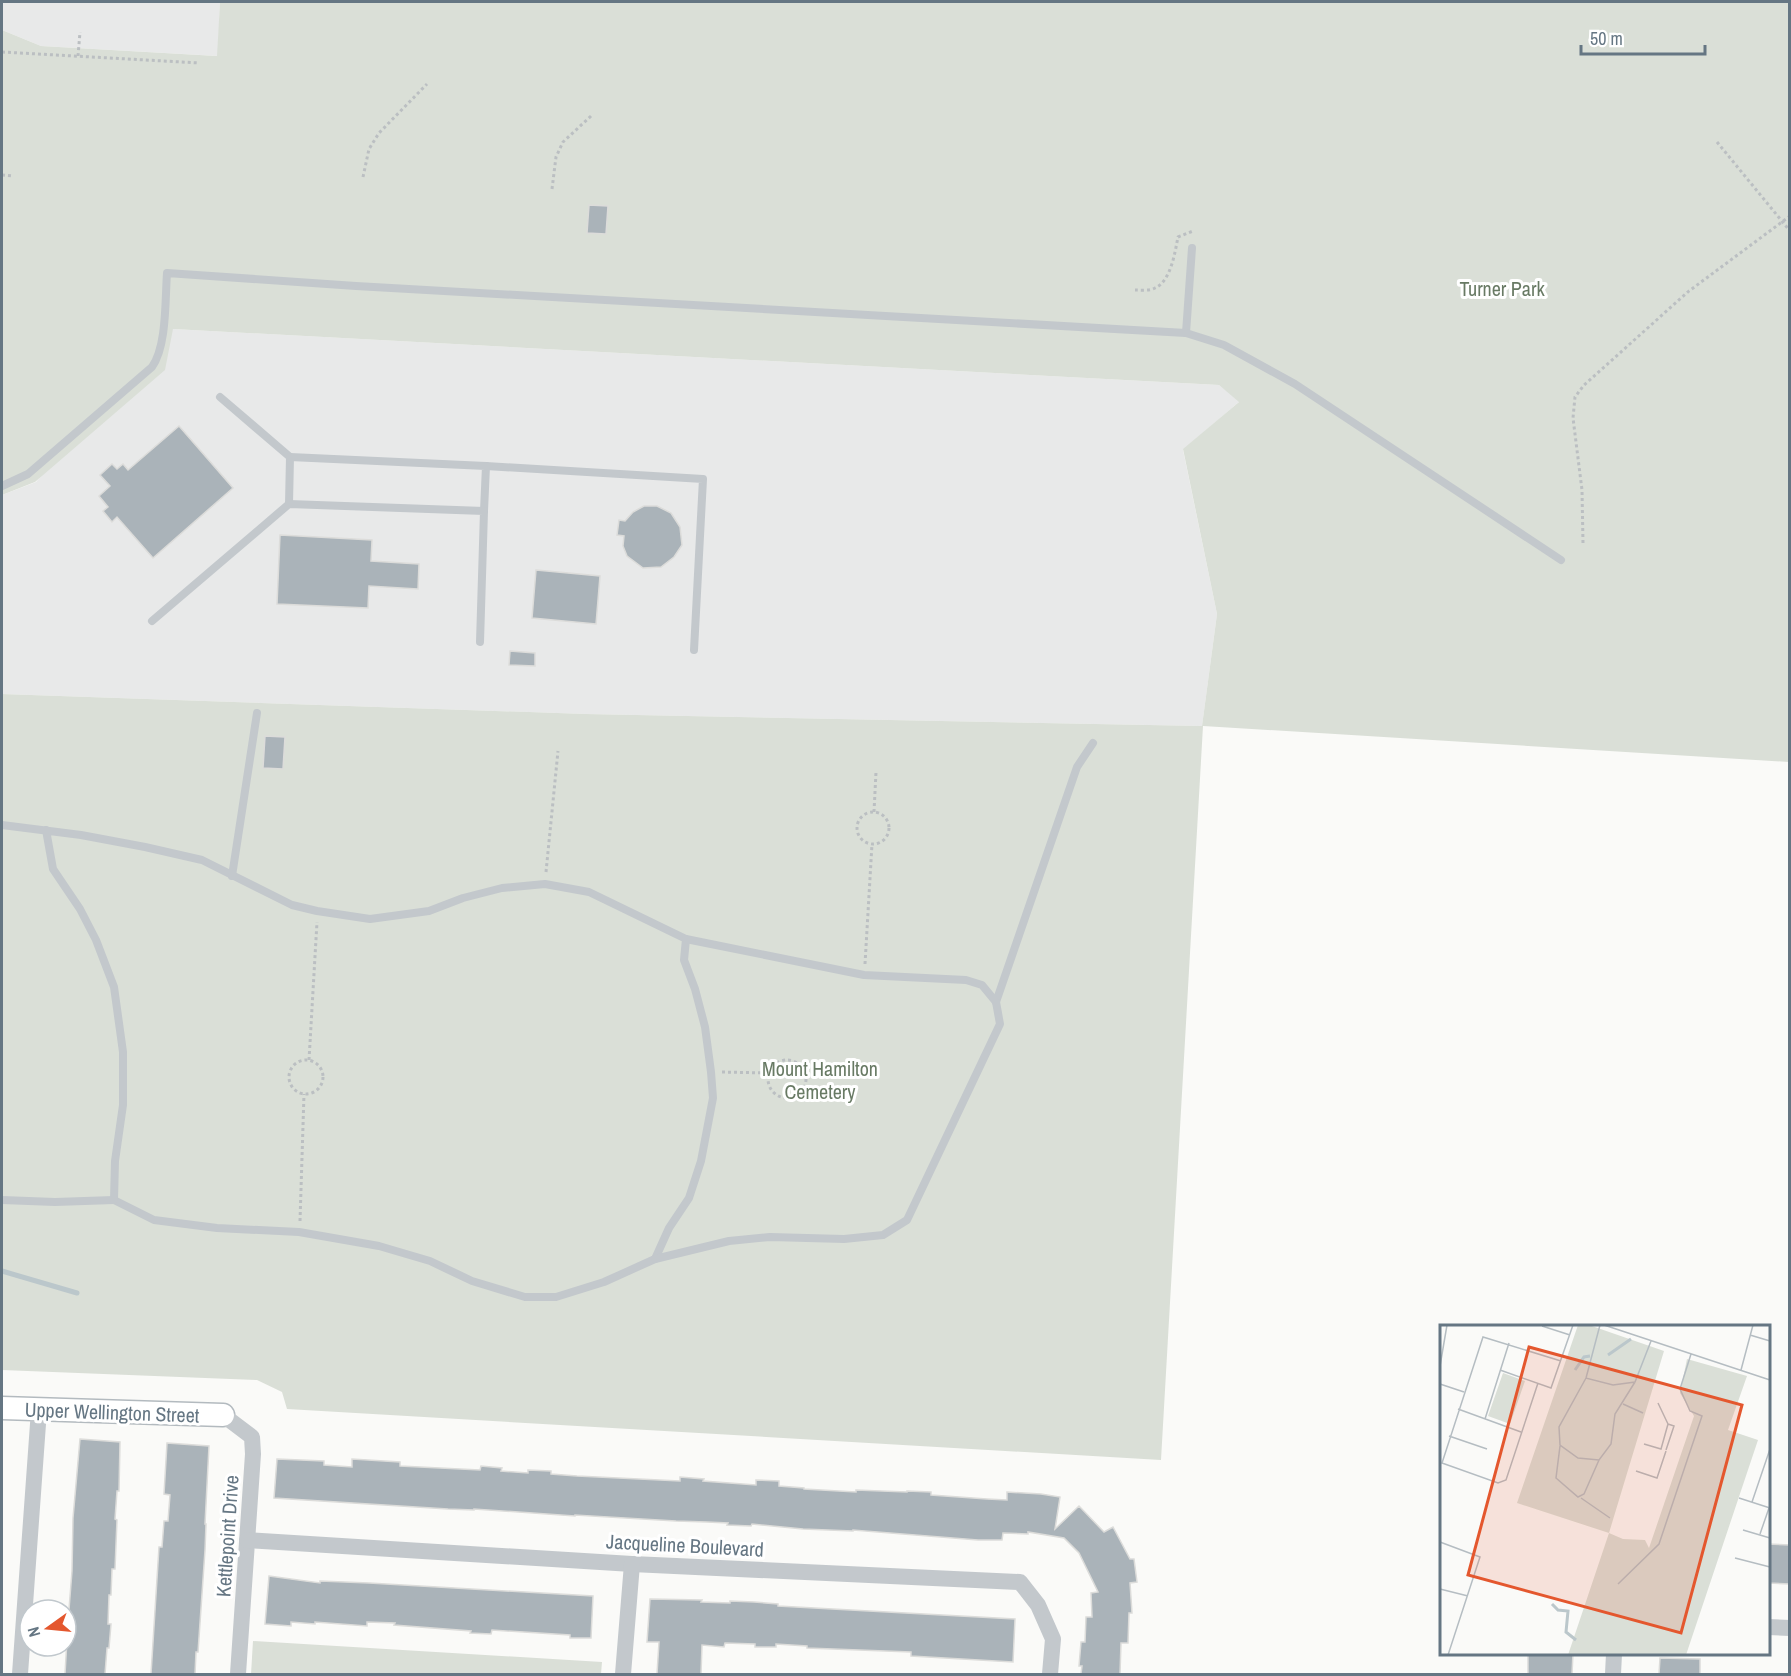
<svg xmlns="http://www.w3.org/2000/svg" width="1791" height="1676" font-family="'Archivo Narrow',sans-serif">
  <rect width="100%" height="100%" fill="#fafaf8"/>
  <g fill="#e8e9e9">
    <polygon points="2,2 220,2 218,56 41,46 2,30"/>
    <polygon points="173,329 1219,385 1240,401 1183,450 1217,614 1202,726 586,714 2,694 2,495 36,482"/>
  </g>
  <g fill="#dadfd7">
    <polygon points="220,2 1789,2 1789,762 1203,726 1161,1460 287,1409 282,1392 257,1380 2,1370 2,694 586,714 1202,726 1217,614 1183,449 1239,402 1219,385 173,329 165,370 35,482 2,495 2,30 41,46 217,56"/>
    <polygon points="253,1641 602,1662 601,1674 251,1674"/>
  </g>
  <g fill="none" stroke-linecap="round" stroke-linejoin="round">
    <polyline stroke="#bbc7cb" stroke-width="5" points="2,1271 77,1293"/>
  </g>
  <g fill="#aab3b9" stroke="#dcdcda" stroke-width="1.5">
    <polygon points="589,205 608,206 606,234 587,233"/>
    <polygon points="179,426 233,488 153,558 117,517 112,522 103,511 108,507 99,496 110,486 100,475 112,464 117,469 123,464 128,470"/>
    <polygon points="644,506 657,506 671,513 680,527 682,545 674,557 661,567 643,568 627,556 623,546 624,536 617,535 619,520 625,521 633,512"/>
    <polygon points="280,535 372,540 371,561 419,564 418,589 369,586 368,608 277,604"/>
    <polygon points="536,570 600,576 596,624 532,618"/>
    <polygon points="510,651 535,653 535,666 509,665"/>
    <polygon points="265,736 285,737 283,769 263,768"/>
    <polygon points="80,1439 120,1442 119,1491 117,1491 115,1519 117,1520 116,1544 115,1569 112,1569 111,1595 109,1595 108,1624 111,1624 109,1648 107,1648 105,1674 65,1674 68,1622 72,1571 73,1518"/>
    <polygon points="167,1443 209,1446 205,1524 206,1524 205,1550 198,1652 196,1652 195,1674 151,1674 159,1547 162,1547 164,1521 168,1521 170,1495 164,1494"/>
    <polygon points="277,1459 324,1461 324,1465 352,1467 352,1459 400,1462 400,1466 480,1470 481,1466 502,1468 501,1471 528,1473 528,1470 551,1471 551,1474 577,1476 680,1481 680,1477 704,1479 703,1481 756,1485 756,1480 779,1481 779,1486 804,1488 804,1489 856,1492 856,1490 907,1492 907,1491 931,1492 931,1495 987,1499 1007,1500 1007,1492 1041,1494 1060,1497 1055,1529 1079,1506 1104,1532 1113,1527 1130,1559 1134,1559 1137,1582 1130,1583 1132,1613 1129,1613 1128,1643 1121,1643 1120,1674 1081,1674 1082,1666 1079,1666 1081,1642 1085,1642 1086,1617 1092,1617 1091,1593 1098,1592 1079,1553 1064,1538 1028,1532 1028,1534 1003,1533 1002,1540 978,1540 853,1530 853,1531 803,1529 752,1524 751,1526 727,1525 728,1523 707,1522 676,1521 575,1515 575,1516 474,1509 474,1510 448,1509 274,1498"/>
    <polygon points="1768,1544 1790,1545 1790,1584 1768,1583"/>
    <polygon points="269,1576 320,1583 320,1581 369,1583 593,1596 591,1638 570,1638 570,1635 492,1630 491,1634 470,1633 471,1631 394,1625 395,1623 367,1622 367,1626 315,1622 315,1624 291,1622 291,1626 265,1624"/>
    <polygon points="650,1599 702,1600 701,1602 730,1603 730,1601 754,1602 778,1604 778,1606 1015,1619 1013,1662 911,1656 911,1652 807,1648 807,1646 776,1644 776,1647 755,1647 755,1644 725,1643 724,1647 702,1645 701,1674 657,1674 659,1642 647,1642"/>
    <polygon points="1528,1653 1573,1653 1572,1674 1528,1674"/>
    <polygon points="1660,1658 1700,1659 1700,1674 1659,1674"/>
  </g>
  <g fill="none" stroke-linecap="round" stroke-linejoin="round">
    <defs>
      <polyline id="secondary" points="2,1408 223,1415"/>
    </defs>
    <use href="#secondary" stroke="#b3babf" stroke-width="25"/>
    <g stroke="#bbbfc2" stroke-width="3" stroke-dasharray="3 3" stroke-linecap="butt">
      <polyline points="2,52 199,63"/>
      <polyline points="78,56 80,32"/>
      <polyline points="1717,142 1790,231"/>
      <polyline points="2,175 13,176"/>
      <polyline points="363,177 369,149 379,133 427,84"/>
      <polyline points="552,189 556,157 563,142 591,116"/>
      <path d="M1135 290C1141 290 1150 291 1155 288 1171 281 1175 252 1178 237L1193 231"/>
      <polyline points="1583,543 1582,490 1573,418 1575,397 1584,385 1689,291 1790,216"/>
      <circle cx="873" cy="828" r="16"/>
      <polyline points="874,812 876,772"/>
      <polyline points="546,872 558,751"/>
      <polyline points="865,964 872,844"/>
      <circle cx="306" cy="1077" r="17"/>
      <polyline points="309,1060 317,922"/>
      <circle cx="787" cy="1079" r="19"/>
      <polyline points="722,1072 768,1073"/>
      <polyline points="300,1221 304,1094"/>
    </g>
    <g stroke="#c3c8cc" stroke-width="8">
      <polyline points="1186,333 1192,248"/>
      <polyline points="220,397 290,457"/>
      <polyline points="486,466 703,479 694,650"/>
      <path d="M2 486 28 474 152 367C167 346 165 300 167 273L356 286 1186 333 1224 345 1295 384 1561 560"/>
      <polyline points="289,504 290,457 486,466 484,511"/>
      <polyline points="152,621 289,504 484,511 480,642"/>
      <polyline points="2,825 81,835 145,847 202,860 292,905 317,911 370,919 429,911 463,898 502,888 545,884 589,892 686,939 684,960 695,989 705,1027 711,1072 713,1098 701,1161 689,1198 669,1228 655,1259 604,1282 556,1297 525,1297 472,1281 430,1261 379,1246 299,1232 217,1228 154,1220 114,1200 115,1161 123,1105 123,1052 114,987 96,940 80,909 53,869 46,830"/>
      <polyline points="232,876 257,713"/>
      <polyline points="996,1002 1077,767 1093,743"/>
      <polyline points="2,1200 55,1202 114,1200"/>
      <polyline points="655,1259 729,1241 770,1237 844,1239 883,1235 907,1220 1000,1024 996,1002 982,985 966,980 864,975 686,939"/>
    </g>
    <g stroke="#c3c8cc" stroke-width="16">
      <polyline points="223,1415 252,1437 253,1454 238,1674"/>
      <polyline points="247,1540 632,1564 1020,1582 1038,1605 1053,1639 1050,1674"/>
      <polyline points="1768,1627 1790,1628"/>
      <polyline points="20,1674 39,1410"/>
      <polyline points="623,1674 632,1564"/>
      <polyline points="1613,1674 1614,1654"/>
    </g>
    <use href="#secondary" stroke="#fff" stroke-width="22"/>
  </g>
  <g text-anchor="middle" dominant-baseline="central" stroke-width="6" stroke-linejoin="round" paint-order="stroke">
    <g font-size="20" fill="#687a64" stroke="#fff">
      <text x="1502" y="288">Turner Park</text>
      <text x="820" y="1068">Mount Hamilton<tspan x="820" dy="23">Cemetery</tspan></text>
    </g>
    <g font-size="20" fill="#657683" stroke="#fff">
      <text transform="translate(112 1412) rotate(2)">Upper Wellington Street</text>
      <text transform="translate(227 1536) rotate(-86)">Kettlepoint Drive</text>
      <text transform="translate(685 1545) rotate(3)">Jacqueline Boulevard</text>
    </g>
  </g>
  <g transform="translate(1440 1325)">
    <rect width="330" height="330" fill="#fafaf8"/>
    <path d="M138 0H149L224 26 169 208 183 214 205 215 209 223 254 91 240 68 247 34 307 51 288 105 318 115 246 330H128L169 208 77 178ZM63 48 85 56 70 99 48 91Z" fill="#dadfd7"/>
    <path fill="none" stroke="#bbc7cb" stroke-width="3" d="M168 30 191 14M135 45 144 32 150 31M112 279 118 285 128 286 126 307 136 315"/>
    <path fill="none" stroke="#b5bdc2" stroke-width="1.5" d="M164 0 330 55M102 1 130 10M310 10 330 16M0 41 7 0M60 45 111 63 133 0M301 45 313 0M146 53 160 0M195 57 175 89 171 119 159 135 138 133 120 120 119 102 146 53 173 60 195 57 211 16M98 58 66 155 58 158 2 138 43 12 121 36M0 59 24 67M183 79 203 88M18 84 81 107M45 94 69 18M9 111 47 124M204 119 221 124 228 99 218 78M120 121 116 153 138 172 144 169 159 135M226 125 234 101 228 99M196 146 217 153 226 126M141 173 170 193M299 173 330 183M312 177 330 124M303 205 330 213M320 209 329 183M0 217 40 232 8 330M295 233 330 242M178 259 219 219 262 91 250 86 240 64 251 29M0 264 28 271"/>
    <path fill="#e4572e" fill-opacity="0.15" stroke="#e4572e" stroke-width="3" d="M89 22 302 80 241 308 28 250Z"/>
    <rect width="330" height="330" fill="none" stroke="#657683" stroke-width="3"/>
  </g>
  <rect width="1791" height="1676" fill="none" stroke="#657683" stroke-width="6"/>
  <g transform="translate(48 1628) rotate(255)"><circle r="28" fill="#ffffff" stroke="#c1c8cd" stroke-width="1.5"/>
  <path d="M0-4.5L10 22L0 15L-10 22Z" fill="#e4572e"/>
  <text y="-9" font-size="16" font-weight="bold" text-anchor="middle" fill="#657683">N</text>
  </g>
  <path d="M1581 45v9h124v-9" fill="none" stroke="#657683" stroke-width="3"/>
  <text x="1590" y="45" font-size="18" fill="#657683" stroke="#ffffff" stroke-width="4.5" paint-order="stroke">50 m</text>
</svg>
